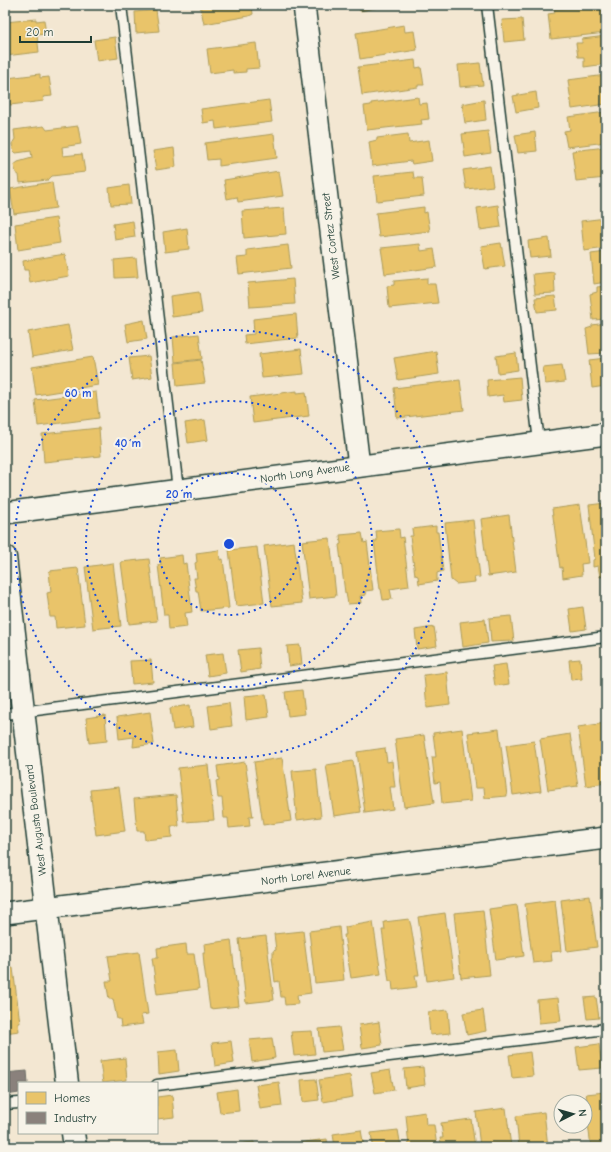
<svg xmlns="http://www.w3.org/2000/svg" width="611" height="1152" font-family="'Comic Neue',sans-serif">
  <rect width="100%" height="100%" fill="#f3e7d2"/>
  <filter id="ink" filterUnits="userSpaceOnUse"><feTurbulence type="fractalNoise" baseFrequency=".025" numOctaves="2"/><feDisplacementMap in="SourceGraphic" scale="8" xChannelSelector="R" yChannelSelector="G"/><feConvolveMatrix kernelMatrix="1 2 1 2 8 2 1 2 1" color-interpolation-filters="sRGB"/></filter>
  <g filter="url(#ink)">
    <g fill="#e9c46a" stroke="#ac9c5a">
      <polygon points="90,5 109,5 109,6 90,8"/>
      <polygon points="200,5 250,5 252,7 253,14 249,16 204,24"/>
      <polygon points="358,5 390,5 360,11"/>
      <polygon points="587,5 606,5 606,33 551,39 548,14 555,13 554,9"/>
      <polygon points="156,10 159,31 136,33 135,12"/>
      <polygon points="36,19 36,21 44,20 46,34 37,35 39,52 5,56 5,22"/>
      <polygon points="522,19 524,40 504,42 502,20"/>
      <polygon points="404,25 405,32 414,31 417,50 360,59 356,33"/>
      <polygon points="606,36 606,64 584,67 584,57 578,57 576,43 582,43 582,39"/>
      <polygon points="115,37 118,58 97,61 94,40"/>
      <polygon points="256,43 259,68 246,69 246,72 233,73 233,70 210,73 207,49"/>
      <polygon points="415,60 416,68 421,67 424,85 418,85 418,87 362,95 358,67"/>
      <polygon points="480,63 483,85 460,87 458,65"/>
      <polygon points="40,74 40,78 49,77 52,96 43,97 44,101 10,105 7,78"/>
      <polygon points="606,75 606,104 572,109 568,80"/>
      <polygon points="536,92 538,108 516,112 513,96"/>
      <polygon points="418,97 419,104 427,103 429,119 421,120 422,124 367,130 364,106 371,105 371,103"/>
      <polygon points="269,100 272,122 216,129 215,121 203,123 201,109"/>
      <polygon points="484,100 486,120 465,123 462,104"/>
      <polygon points="606,112 606,142 567,147 564,131 570,130 568,117"/>
      <polygon points="44,126 47,130 78,126 81,144 62,147 63,156 82,154 85,172 52,176 48,180 20,183 19,175 16,173 14,165 18,162 32,158 31,151 16,153 13,150 12,144 15,139 14,130"/>
      <polygon points="488,131 491,153 465,157 462,134"/>
      <polygon points="535,132 537,151 518,153 515,135"/>
      <polygon points="274,134 277,158 219,166 219,159 207,160 205,143"/>
      <polygon points="408,134 409,143 429,140 432,161 412,164 411,161 372,166 369,142 377,140 377,138"/>
      <polygon points="606,147 606,178 576,181 572,151"/>
      <polygon points="174,148 176,167 156,170 153,151"/>
      <polygon points="490,166 493,186 466,189 463,170"/>
      <polygon points="279,171 283,196 238,202 237,197 227,199 224,180"/>
      <polygon points="413,172 414,178 422,178 424,196 377,201 374,176"/>
      <polygon points="52,182 56,208 14,214 10,189"/>
      <polygon points="129,185 131,204 111,205 109,188"/>
      <polygon points="498,205 501,227 480,230 477,208"/>
      <polygon points="424,207 424,213 427,212 430,231 379,237 376,213"/>
      <polygon points="284,208 286,234 244,238 242,211"/>
      <polygon points="56,218 60,243 18,250 15,224"/>
      <polygon points="606,218 606,248 584,251 581,221"/>
      <polygon points="133,221 135,237 115,240 113,224"/>
      <polygon points="187,228 189,249 165,252 163,232"/>
      <polygon points="549,238 551,256 530,258 528,241"/>
      <polygon points="501,243 505,266 485,269 481,246"/>
      <polygon points="420,244 421,251 434,249 437,267 385,274 381,248"/>
      <polygon points="288,245 291,268 239,274 237,258 247,257 247,250"/>
      <polygon points="606,252 606,282 594,284 591,254"/>
      <polygon points="65,254 69,276 30,283 28,270 24,270 23,261"/>
      <polygon points="136,258 138,277 115,278 114,260"/>
      <polygon points="554,272 555,293 535,294 533,274"/>
      <polygon points="427,278 427,284 435,284 438,303 389,308 387,286 394,285 394,281"/>
      <polygon points="293,279 295,304 250,307 248,283"/>
      <polygon points="606,286 606,319 593,320 590,294 597,292 597,287"/>
      <polygon points="199,292 202,313 172,317 170,296"/>
      <polygon points="555,296 557,310 537,312 535,298"/>
      <polygon points="296,314 298,338 245,344 244,335 254,334 253,319"/>
      <polygon points="144,320 147,339 128,342 125,324"/>
      <polygon points="606,323 606,353 589,354 586,329 592,327 592,325"/>
      <polygon points="68,325 73,350 32,357 28,332"/>
      <polygon points="199,334 202,359 175,362 173,337"/>
      <polygon points="301,349 304,374 262,378 259,354"/>
      <polygon points="436,351 439,374 398,380 394,358"/>
      <polygon points="516,353 518,370 498,373 496,356"/>
      <polygon points="149,356 152,377 132,380 129,358"/>
      <polygon points="93,357 98,385 36,395 32,367"/>
      <polygon points="606,358 606,386 592,388 589,360"/>
      <polygon points="201,360 205,383 177,386 175,363"/>
      <polygon points="562,365 565,382 545,384 543,367"/>
      <polygon points="520,377 522,400 504,402 503,395 488,397 487,380"/>
      <polygon points="460,380 464,410 397,418 394,388"/>
      <polygon points="297,391 297,393 306,392 309,416 253,423 250,397"/>
      <polygon points="96,392 99,418 38,426 35,400"/>
      <polygon points="205,420 208,440 188,443 185,423"/>
      <polygon points="99,428 101,456 44,462 42,434"/>
      <polygon points="606,503 606,576 600,577 598,566 593,567 593,560 595,559 589,505"/>
      <polygon points="580,505 588,563 581,564 582,575 563,578 562,567 560,568 552,509"/>
      <polygon points="509,515 516,572 488,576 481,519"/>
      <polygon points="473,520 480,577 474,577 475,582 456,584 451,580 445,523"/>
      <polygon points="436,526 436,532 438,532 443,571 437,573 437,581 419,584 418,576 415,575 410,536 413,536 412,529"/>
      <polygon points="399,529 400,538 403,537 409,586 390,589 392,599 383,600 381,589 380,589 374,541 377,541 376,531"/>
      <polygon points="362,533 364,543 367,542 373,590 365,591 366,595 360,596 361,603 348,604 346,593 345,593 339,545 341,544 340,535"/>
      <polygon points="330,538 336,596 309,599 302,541"/>
      <polygon points="294,542 302,603 272,606 264,546"/>
      <polygon points="257,547 264,603 236,606 229,550"/>
      <polygon points="219,550 220,560 223,559 229,608 201,611 198,591 196,591 194,578 197,578 195,563 197,562 196,553"/>
      <polygon points="182,555 183,564 186,563 192,612 185,613 187,627 169,629 168,615 164,615 158,565 161,565 160,558"/>
      <polygon points="149,559 157,621 129,624 121,562"/>
      <polygon points="113,563 121,626 93,629 85,567"/>
      <polygon points="78,568 85,625 56,628 55,617 50,617 47,593 51,592 49,571"/>
      <polygon points="583,607 586,629 572,631 569,609"/>
      <polygon points="511,616 514,641 491,642 489,618"/>
      <polygon points="485,619 488,643 463,647 460,622"/>
      <polygon points="434,627 437,646 417,649 415,630"/>
      <polygon points="300,645 302,664 289,666 287,646"/>
      <polygon points="258,648 260,669 241,672 238,650"/>
      <polygon points="223,653 226,673 208,676 205,655"/>
      <polygon points="580,659 582,679 571,680 569,660"/>
      <polygon points="151,660 153,682 132,684 130,661"/>
      <polygon points="506,664 509,684 495,686 492,666"/>
      <polygon points="447,672 450,705 427,708 424,675"/>
      <polygon points="302,690 305,714 288,716 285,692"/>
      <polygon points="266,694 269,717 246,720 244,696"/>
      <polygon points="229,703 232,726 211,729 208,706"/>
      <polygon points="190,705 193,727 173,730 170,708"/>
      <polygon points="150,712 154,744 133,747 134,737 119,739 117,717"/>
      <polygon points="105,715 107,741 89,743 86,718"/>
      <polygon points="606,723 606,783 586,786 578,727"/>
      <polygon points="462,729 471,801 442,804 440,782 435,783 432,757 436,757 433,733"/>
      <polygon points="499,729 507,796 485,798 484,788 475,788 468,733"/>
      <polygon points="570,734 578,786 548,790 540,739"/>
      <polygon points="424,735 434,803 404,807 395,739"/>
      <polygon points="534,741 541,791 513,795 506,745"/>
      <polygon points="385,748 387,762 392,761 395,787 390,787 393,809 365,813 357,752"/>
      <polygon points="282,758 291,821 263,825 254,762"/>
      <polygon points="353,761 361,812 334,816 326,765"/>
      <polygon points="245,762 253,817 249,817 250,826 229,828 228,818 224,818 222,798 218,798 216,781 219,780 217,766"/>
      <polygon points="208,765 214,820 184,822 178,768"/>
      <polygon points="316,769 321,817 297,820 292,771"/>
      <polygon points="119,787 125,831 96,835 90,790"/>
      <polygon points="176,795 179,826 171,826 172,837 145,840 144,831 137,831 134,799"/>
      <polygon points="606,895 606,951 605,943 603,943 600,905 602,905 601,896"/>
      <polygon points="590,896 597,947 567,951 561,900"/>
      <polygon points="555,900 561,951 551,952 552,961 533,963 525,904"/>
      <polygon points="517,905 524,956 496,960 489,909"/>
      <polygon points="483,910 490,975 461,978 454,913"/>
      <polygon points="445,913 454,977 427,981 418,917"/>
      <polygon points="409,919 411,926 419,975 415,975 417,987 393,990 392,981 389,981 382,930 385,930 384,922"/>
      <polygon points="373,922 381,974 351,978 344,935 346,935 345,927"/>
      <polygon points="339,927 344,980 315,983 309,931"/>
      <polygon points="303,931 311,993 297,995 298,1004 285,1005 284,997 281,997 279,981 275,982 272,957 273,957 273,951 276,950 274,934"/>
      <polygon points="266,936 274,1000 246,1003 239,939"/>
      <polygon points="231,940 239,1006 210,1009 204,965 203,953 205,953 204,944"/>
      <polygon points="186,944 187,954 194,954 199,989 157,994 152,958 158,958 157,948"/>
      <polygon points="139,952 148,1014 141,1015 143,1024 121,1027 120,1019 117,1019 113,999 109,999 106,981 112,981 108,956"/>
      <polygon points="13,968 20,1023 18,1023 19,1031 5,1033 5,969"/>
      <polygon points="596,997 599,1018 587,1019 584,998"/>
      <polygon points="558,998 561,1021 539,1023 537,1000"/>
      <polygon points="448,1010 450,1033 430,1035 428,1012"/>
      <polygon points="483,1010 486,1031 467,1035 463,1013"/>
      <polygon points="379,1022 382,1045 362,1048 359,1025"/>
      <polygon points="339,1027 343,1050 322,1052 319,1029"/>
      <polygon points="312,1031 315,1054 294,1056 291,1032"/>
      <polygon points="272,1038 275,1058 252,1062 249,1040"/>
      <polygon points="231,1041 234,1063 215,1066 212,1043"/>
      <polygon points="599,1044 602,1068 579,1070 576,1047"/>
      <polygon points="177,1050 179,1071 159,1074 158,1052"/>
      <polygon points="530,1052 533,1076 512,1078 509,1055"/>
      <polygon points="125,1058 127,1080 103,1083 100,1061"/>
      <polygon points="423,1067 425,1085 406,1088 404,1069"/>
      <polygon points="390,1070 394,1090 375,1093 371,1073"/>
      <polygon points="350,1075 353,1097 323,1102 319,1080"/>
      <polygon points="316,1079 319,1100 303,1102 301,1080"/>
      <polygon points="279,1082 282,1106 260,1109 256,1085"/>
      <polygon points="237,1089 239,1111 220,1113 217,1092"/>
      <polygon points="605,1092 606,1147 591,1147 585,1100 587,1100 586,1094"/>
      <polygon points="172,1095 174,1117 157,1119 157,1097"/>
      <polygon points="506,1108 511,1147 480,1147 476,1112"/>
      <polygon points="425,1112 426,1125 434,1125 437,1147 409,1147 406,1115"/>
      <polygon points="544,1112 548,1147 519,1147 516,1116"/>
      <polygon points="471,1119 475,1147 442,1147 440,1138 443,1138 441,1123"/>
      <polygon points="361,1130 364,1147 335,1147 333,1134"/>
      <polygon points="398,1130 401,1147 373,1147 371,1133"/>
      <polygon points="327,1139 328,1147 298,1147 298,1143"/>
      <polygon points="254,1142 255,1147 226,1147 226,1145"/>
      <polygon points="283,1143 284,1147 263,1147 262,1146"/>
    </g>
    <polygon fill="#8a817c" stroke="#6a6d66" points="27,1071 28,1083 19,1083 19,1093 6,1095 5,1073"/>
    <g fill="none" stroke-linecap="round" stroke-linejoin="round">
      <defs>
        <g id="lane">
          <polyline points="121,5 178,490"/>
          <polyline points="487,5 539,442"/>
          <polyline points="5,714 606,637"/>
          <polyline points="157,1085 606,1029"/>
          <polyline points="5,1104 19,1103"/>
        </g>
        <g id="street">
          <polyline points="304,5 359,466"/>
          <polyline points="5,513 606,434"/>
          <polyline points="5,913 606,838"/>
        </g>
        <g id="secondary">
          <polyline points="5,557 67,1083"/>
          <polyline points="73,1133 75,1147"/>
        </g>
      </defs>
      <use href="#lane" stroke="#1f3d34" stroke-width="13"/>
      <use href="#street" stroke="#1f3d34" stroke-width="24"/>
      <use href="#secondary" stroke="#1f3d34" stroke-width="25"/>
      <use href="#lane" stroke="#f7f3e8" stroke-width="10"/>
      <use href="#street" stroke="#f7f3e8" stroke-width="21"/>
      <use href="#secondary" stroke="#f7f3e8" stroke-width="22"/>
    </g>
  </g>
  <g fill="none" stroke="#1d4ed8" stroke-width="2" stroke-dasharray="2 4">
    <circle cx="229" cy="544" r="71"/>
    <circle cx="229" cy="544" r="143"/>
    <circle cx="229" cy="544" r="214"/>
  </g>
  <g text-anchor="middle" dominant-baseline="central" stroke-width="4" stroke-linejoin="round" paint-order="stroke">
    <g font-size="11" fill="#1f3d34" stroke="#f7f3e8">
      <text transform="translate(331 236) rotate(-97)">West Cortez Street</text>
      <text transform="translate(305 473) rotate(-8)">North Long Avenue</text>
      <text transform="translate(36 820) rotate(-97)">West Augusta Boulevard</text>
      <text transform="translate(306 876) rotate(-7)">North Lorel Avenue</text>
    </g>
  </g>
  <circle cx="229" cy="544" r="6" fill="#1d4ed8" stroke="#f7f3e8" stroke-width="2"/>
  <g font-size="12" text-anchor="middle" font-weight="bold" fill="#1d4ed8" stroke="#f7f3e8" stroke-width="4" stroke-linejoin="round" paint-order="stroke">
    <text x="78" y="397">60 m</text>
    <text x="128" y="447">40 m</text>
    <text x="179" y="498">20 m</text>
  </g>
  <rect width="611" height="1152" fill="none" stroke="#f7f3e8" stroke-width="20"/>
  <rect x="10" y="10" width="591" height="1132" fill="none" stroke="#1f3d34" stroke-width="1.5" filter="url(#ink)"/>
  <rect x="18" y="1082" width="140" height="52" fill="#f7f3e8" stroke="#a1aaa0"/>
  <rect x="26" y="1092" width="20" height="12" fill="#e9c46a" stroke="#a1aaa0"/>
  <text x="54" y="1102" font-size="12" fill="#1f3d34">Homes</text>
  <rect x="26" y="1112" width="20" height="12" fill="#8a817c" stroke="#a1aaa0"/>
  <text x="54" y="1122" font-size="12" fill="#1f3d34">Industry</text>
  <g transform="translate(573 1114) rotate(84)"><circle r="19" fill="#f7f3e8" stroke="#a1aaa0"/>
  <path d="M0-3L7 15L0 10L-7 15Z" fill="#1f3d34"/>
  <text y="-6" font-size="11" font-weight="bold" text-anchor="middle" fill="#1f3d34">N</text>
  </g>
  <path d="M20 36v6h71v-6" fill="none" stroke="#1f3d34" stroke-width="2"/>
  <text x="26" y="36" font-size="12" fill="#1f3d34" stroke="#f7f3e8" stroke-width="3" paint-order="stroke">20 m</text>
</svg>
